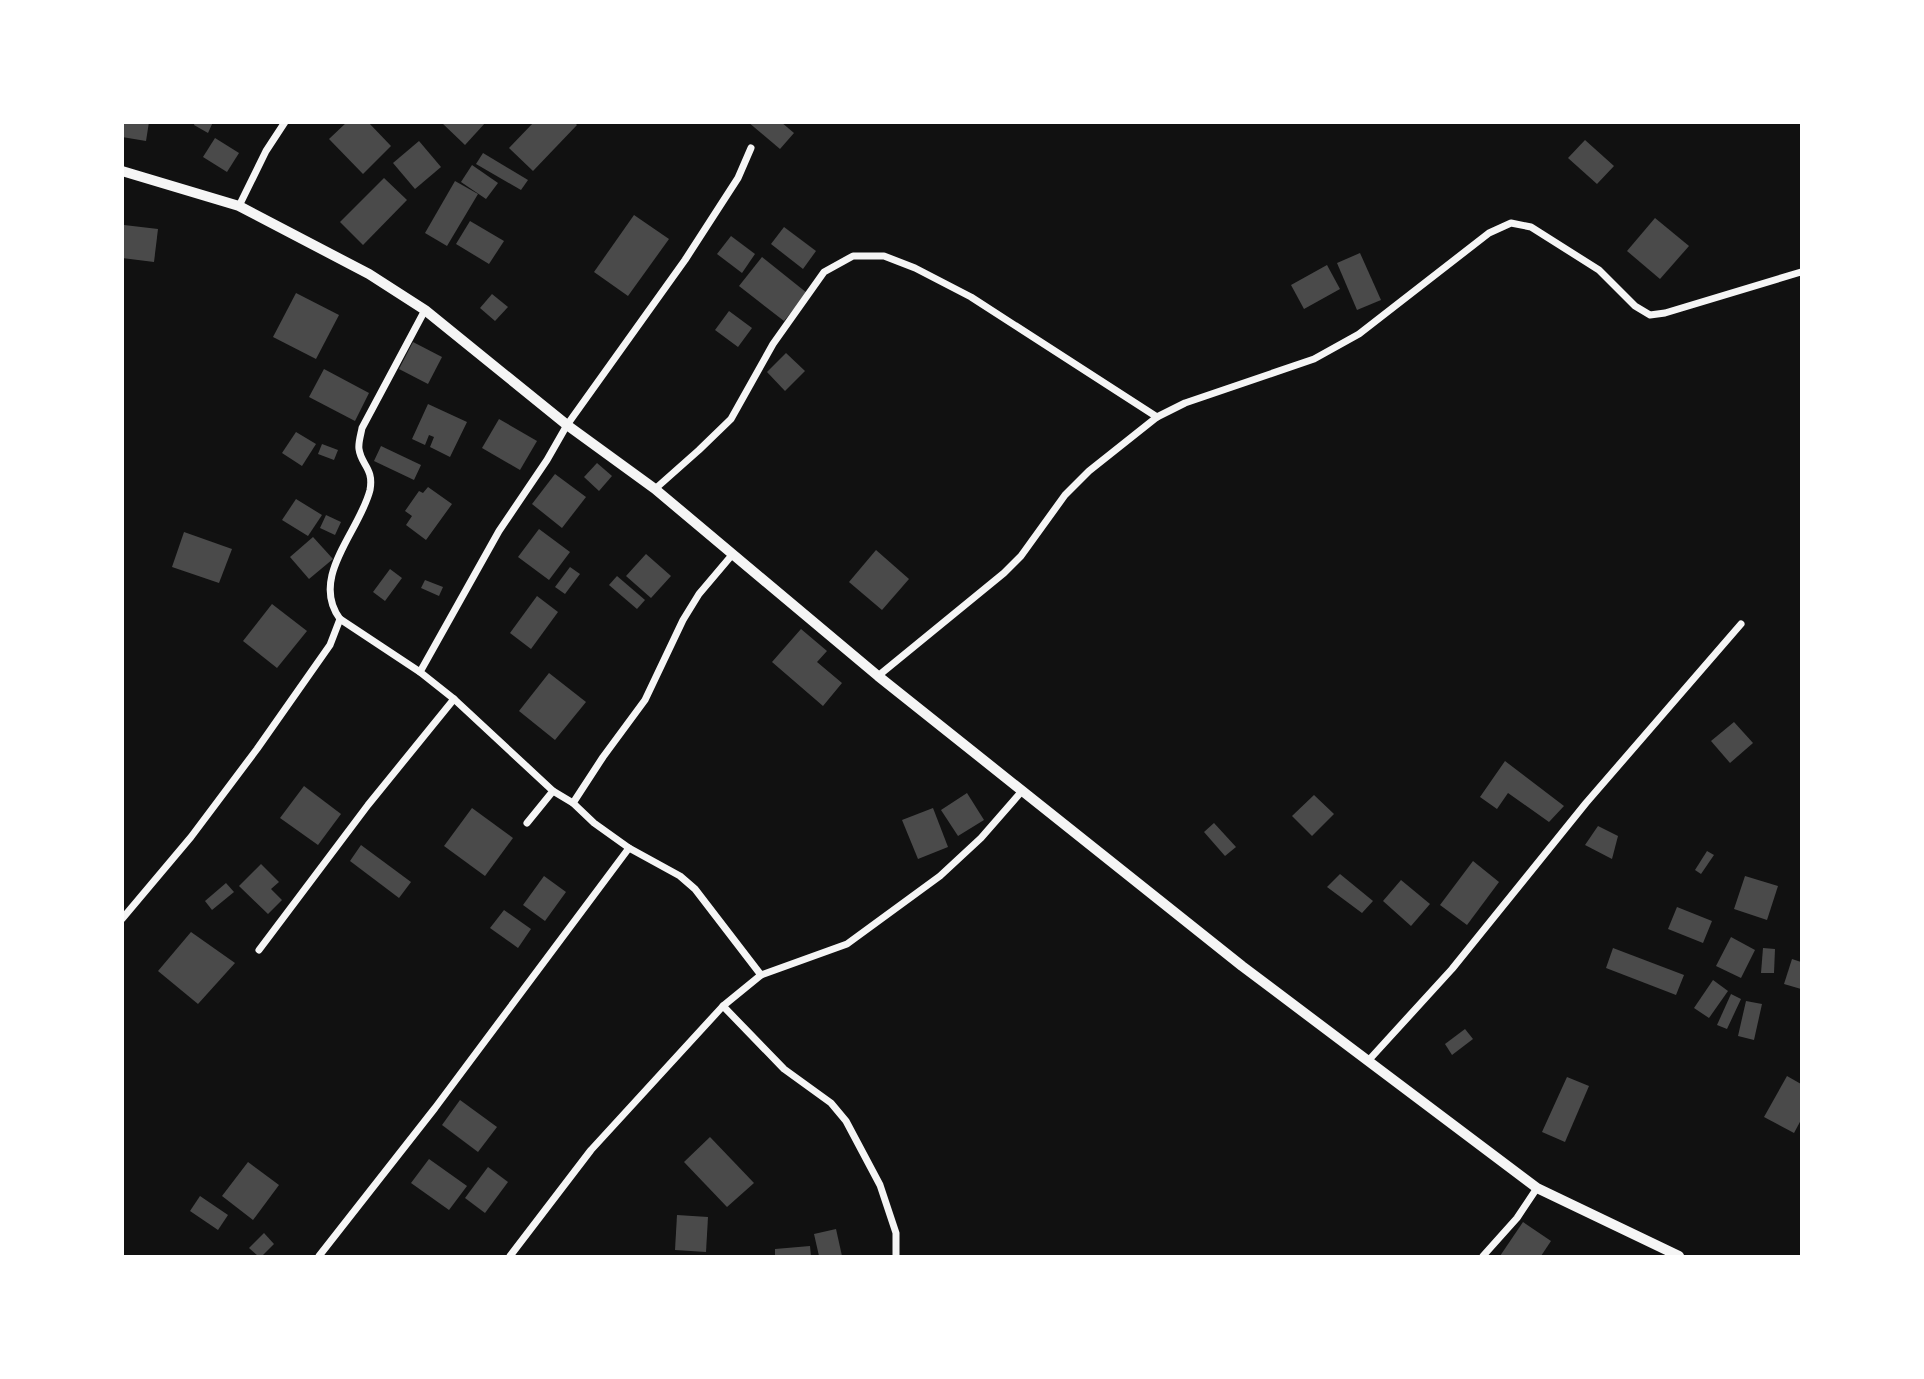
<svg xmlns="http://www.w3.org/2000/svg" width="1924" height="1379" font-family="'PT Serif',serif">
  <rect width="100%" height="100%" fill="#111"/>
  <g fill="#4a4a4a">
    <polygon points="122,122 149,122 146,141 122,137"/>
    <polygon points="195,122 213,122 208,133 194,125"/>
    <polygon points="347,122 368,122 391,146 363,174 329,139"/>
    <polygon points="441,122 486,122 465,145"/>
    <polygon points="534,122 574,122 577,125 533,171 509,148"/>
    <polygon points="748,122 781,122 794,133 780,149"/>
    <polygon points="215,138 239,153 227,172 203,157"/>
    <polygon points="1585,140 1614,166 1597,184 1568,158"/>
    <polygon points="419,141 441,167 415,189 393,163"/>
    <polygon points="483,153 528,180 521,190 476,164"/>
    <polygon points="472,165 498,183 486,199 461,182"/>
    <polygon points="384,178 407,200 363,245 340,222"/>
    <polygon points="455,181 478,194 447,246 425,233"/>
    <polygon points="634,215 669,239 628,296 594,272"/>
    <polygon points="1655,218 1689,246 1660,279 1627,251"/>
    <polygon points="470,221 504,241 489,264 456,244"/>
    <polygon points="124,225 158,229 154,262 122,258"/>
    <polygon points="784,227 816,251 803,269 771,244"/>
    <polygon points="731,236 755,254 742,273 717,254"/>
    <polygon points="1360,253 1381,300 1357,310 1337,263"/>
    <polygon points="762,257 807,293 784,321 739,286"/>
    <polygon points="1327,265 1340,289 1304,309 1291,285"/>
    <polygon points="296,293 339,315 316,359 273,337"/>
    <polygon points="492,294 508,307 495,321 480,308"/>
    <polygon points="729,311 752,328 738,347 715,330"/>
    <polygon points="413,342 442,357 428,384 399,369"/>
    <polygon points="786,353 805,371 785,391 767,372"/>
    <polygon points="324,369 369,393 355,421 309,397"/>
    <polygon points="428,404 467,422 450,457 430,447 434,437 429,435 425,445 412,439"/>
    <polygon points="499,419 537,441 520,470 482,448"/>
    <polygon points="296,432 316,444 302,466 282,453"/>
    <polygon points="322,444 338,450 334,460 318,454"/>
    <polygon points="381,446 421,465 414,480 374,461"/>
    <polygon points="597,463 612,476 599,491 584,477"/>
    <polygon points="555,474 586,497 562,528 532,504"/>
    <polygon points="428,487 452,504 426,540 406,525 412,516 405,511 419,491 423,493"/>
    <polygon points="296,499 322,515 308,536 282,520"/>
    <polygon points="326,515 341,522 335,535 320,528"/>
    <polygon points="539,529 570,552 549,580 518,557"/>
    <polygon points="184,532 232,549 219,583 172,567"/>
    <polygon points="313,537 333,559 309,579 290,557"/>
    <polygon points="876,550 909,579 882,610 849,582"/>
    <polygon points="646,554 671,576 651,598 626,576"/>
    <polygon points="570,567 580,574 565,594 555,587"/>
    <polygon points="390,569 402,578 385,601 373,592"/>
    <polygon points="617,576 645,600 637,609 609,585"/>
    <polygon points="425,580 443,587 439,596 421,588"/>
    <polygon points="537,596 558,612 531,649 510,633"/>
    <polygon points="272,604 307,631 277,668 243,641"/>
    <polygon points="801,629 827,651 817,662 842,683 823,706 772,662"/>
    <polygon points="549,673 586,702 555,740 519,711"/>
    <polygon points="1734,722 1753,743 1730,763 1711,741"/>
    <polygon points="1505,761 1564,806 1549,822 1508,793 1497,809 1480,797"/>
    <polygon points="304,786 341,814 318,845 280,818"/>
    <polygon points="967,793 984,820 958,836 941,810"/>
    <polygon points="1314,795 1334,814 1312,836 1292,816"/>
    <polygon points="472,808 513,838 485,876 444,846"/>
    <polygon points="933,808 948,847 918,859 902,820"/>
    <polygon points="1214,823 1236,847 1225,856 1204,832"/>
    <polygon points="1598,826 1618,836 1612,859 1585,845"/>
    <polygon points="361,845 411,882 399,898 350,861"/>
    <polygon points="1707,851 1714,855 1701,874 1695,870"/>
    <polygon points="1473,861 1499,882 1467,925 1440,905"/>
    <polygon points="261,864 279,882 271,889 282,900 268,914 239,886"/>
    <polygon points="1340,874 1373,901 1362,913 1327,887"/>
    <polygon points="544,876 566,892 545,921 523,905"/>
    <polygon points="1745,876 1778,886 1767,920 1734,909"/>
    <polygon points="1401,880 1430,904 1411,926 1383,901"/>
    <polygon points="226,883 234,892 212,910 205,901"/>
    <polygon points="1677,907 1712,921 1703,943 1668,929"/>
    <polygon points="504,910 531,929 518,948 490,928"/>
    <polygon points="191,932 235,963 198,1004 158,971"/>
    <polygon points="1731,937 1755,950 1741,978 1716,966"/>
    <polygon points="1613,948 1684,975 1676,995 1606,968"/>
    <polygon points="1763,948 1775,949 1774,973 1761,973"/>
    <polygon points="1792,959 1801,962 1801,989 1784,984"/>
    <polygon points="1713,980 1728,991 1709,1018 1694,1008"/>
    <polygon points="1731,994 1741,999 1727,1029 1717,1025"/>
    <polygon points="1746,1001 1762,1004 1754,1040 1738,1036"/>
    <polygon points="1465,1029 1473,1039 1452,1055 1445,1044"/>
    <polygon points="1787,1076 1801,1084 1801,1120 1794,1133 1764,1117"/>
    <polygon points="1567,1077 1589,1086 1565,1142 1542,1132"/>
    <polygon points="460,1100 497,1127 478,1152 442,1125"/>
    <polygon points="710,1137 754,1183 727,1207 684,1162"/>
    <polygon points="429,1159 467,1186 449,1210 411,1183"/>
    <polygon points="248,1162 279,1185 253,1220 222,1196"/>
    <polygon points="488,1167 508,1182 485,1213 465,1198"/>
    <polygon points="200,1196 228,1215 218,1230 190,1211"/>
    <polygon points="677,1215 708,1217 706,1252 675,1250"/>
    <polygon points="1523,1222 1551,1241 1541,1256 1500,1256"/>
    <polygon points="836,1229 842,1256 819,1256 814,1234"/>
    <polygon points="264,1233 274,1244 262,1256 258,1256 249,1248"/>
    <polygon points="810,1246 811,1256 775,1256 775,1249"/>
  </g>
  <g fill="none" stroke-linecap="round" stroke-linejoin="round">
    <g stroke="#f5f5f5" stroke-width="7">
      <polyline points="239,206 266,151 285,122"/>
      <polyline points="655,489 699,450 731,419 773,344 824,272 853,256 884,256 915,268 971,297 1157,417"/>
      <path d="M340 619C309 577 360 531 370 490 374 468 361 465 359 449 358 443 361 434 362 428L425 310"/>
      <polyline points="878,676 1004,573 1021,556 1065,495 1089,471 1157,417 1185,403 1314,359 1359,334 1489,233 1511,223 1531,227 1599,270 1635,306 1650,315 1665,313 1801,272"/>
      <polyline points="454,699 553,791 527,823"/>
      <polyline points="553,791 573,803 603,757 645,700 683,620 699,594 732,555"/>
      <polyline points="122,919 191,837 257,749 330,645 340,619 420,672"/>
      <polyline points="259,950 368,805 454,699 420,672 499,531 547,460 567,425 685,260 738,178 751,148"/>
      <polyline points="761,975 847,944 940,876 981,838 1022,791"/>
      <polyline points="723,1006 784,1069 831,1103 846,1121 880,1185 896,1233 896,1256"/>
      <polyline points="1368,1061 1452,969 1586,803 1741,624"/>
      <polyline points="319,1256 435,1108 629,848 594,823 573,803"/>
      <polyline points="510,1256 591,1150 723,1006 761,975 695,889 680,876 629,848"/>
      <polyline points="1483,1256 1517,1218 1537,1188"/>
    </g>
    <polyline stroke="#f5f5f5" stroke-width="10" points="122,171 239,206 369,274 425,310 567,425 655,489 878,676 1242,966 1537,1188 1679,1256"/>
  </g>
  <rect width="1924" height="1379" fill="none" stroke="#ffffff" stroke-width="248"/>
</svg>
